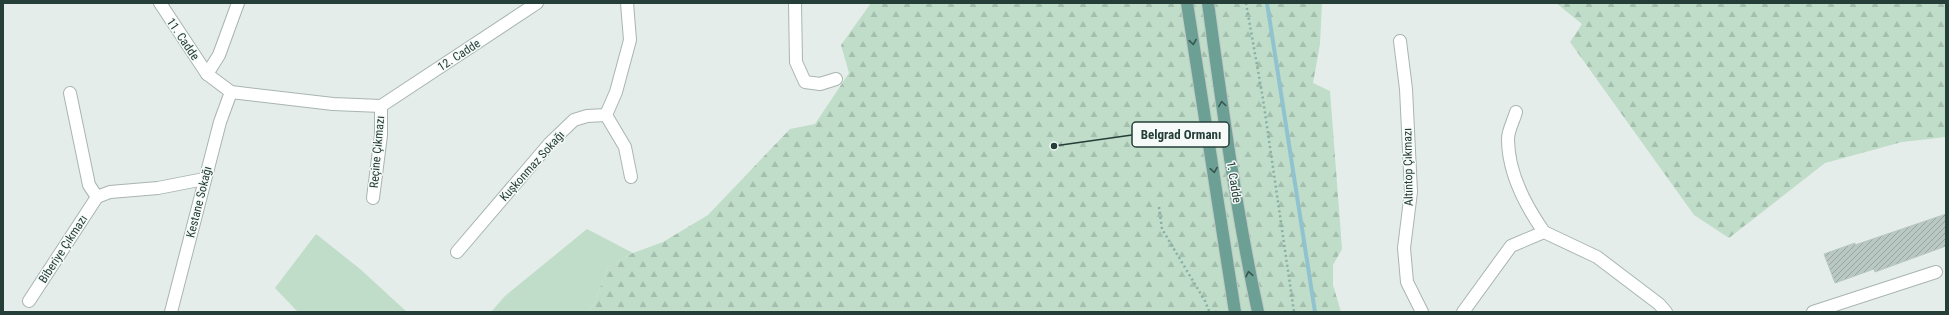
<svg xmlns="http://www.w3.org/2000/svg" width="1949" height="315" font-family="'Roboto Condensed',sans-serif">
  <defs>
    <pattern id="forest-firs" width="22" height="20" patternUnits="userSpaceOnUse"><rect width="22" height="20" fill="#bfddc8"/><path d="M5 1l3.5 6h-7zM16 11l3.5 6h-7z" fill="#a4bfad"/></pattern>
    <pattern id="building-hatch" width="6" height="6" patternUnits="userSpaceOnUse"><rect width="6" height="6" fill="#bac8c3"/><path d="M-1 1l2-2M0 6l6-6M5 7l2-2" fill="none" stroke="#97a49f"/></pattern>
  </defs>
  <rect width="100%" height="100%" fill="#e5edea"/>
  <g fill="#bfddc8">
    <polygon points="587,229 633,253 608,267 593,306 587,312 491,312 505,296"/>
    <polygon points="316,234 360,269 407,312 298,312 275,288"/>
  </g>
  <g fill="url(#forest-firs)">
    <polygon points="871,3 1322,3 1320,44 1313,83 1330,91 1342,249 1333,265 1333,285 1341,312 587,312 593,306 608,267 633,253 663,242 708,215 790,129 815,124 849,73 841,45"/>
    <polygon points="1556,3 1946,3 1946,137 1902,142 1825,163 1729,238 1694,215 1570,42 1582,24"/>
  </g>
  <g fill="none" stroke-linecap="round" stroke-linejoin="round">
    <polyline stroke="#90c3cf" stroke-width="4" points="1267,3 1315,312"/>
  </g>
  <polygon fill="url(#building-hatch)" stroke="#b7c7c1" points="1946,214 1946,246 1875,272 1874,269 1835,283 1824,254 1855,243 1855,245"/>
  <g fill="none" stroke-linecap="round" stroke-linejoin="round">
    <defs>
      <g id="minor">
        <polyline points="160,3 207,74 231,92 333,104 381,106"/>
        <polyline points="795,3 796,62 805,82 820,84 836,79"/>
        <polyline points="1400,41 1406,89 1411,192 1404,248 1407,282 1422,312"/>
        <polyline points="207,74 219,55 238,3"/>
        <polyline points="70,93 89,185 97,197 110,192 158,188 204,179"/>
        <polyline points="381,106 537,3"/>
        <path d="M1516 112C1514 120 1508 130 1508 139 1508 173 1525 205 1544 232"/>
        <polyline points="606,115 625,147 631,177"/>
        <polyline points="373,198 381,135 381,106"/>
        <polyline points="457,252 550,143 574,120 587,116 606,115 616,92 630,40 627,3"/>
        <polyline points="29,301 97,197"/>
        <polyline points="171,312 220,122 231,92"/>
        <polyline points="1463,312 1511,246 1544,232 1597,257 1659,304 1666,312"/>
        <polyline points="1813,312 1936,272"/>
      </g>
      <g id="primary">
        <polyline points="1187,3 1235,312"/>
        <path d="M1208 3C1222 106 1236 210 1258 312"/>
      </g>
    </defs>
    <use href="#minor" stroke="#a8b5b1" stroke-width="14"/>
    <use href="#primary" stroke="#c2c9c7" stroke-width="14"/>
    <g stroke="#87afa4" stroke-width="2.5" stroke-dasharray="2 3" stroke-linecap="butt">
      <polyline points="1246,3 1263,99 1294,312"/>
      <polyline points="1159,207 1162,229 1205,301 1209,311 1211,312"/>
      <polyline points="1215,312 1217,312"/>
    </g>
    <use href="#minor" stroke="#fff" stroke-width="12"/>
    <use href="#primary" stroke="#6ca094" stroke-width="12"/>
  </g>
  <defs><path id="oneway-chevron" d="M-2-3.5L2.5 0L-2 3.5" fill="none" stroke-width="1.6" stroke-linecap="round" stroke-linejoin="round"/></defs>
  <g stroke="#37564f">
    <use href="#oneway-chevron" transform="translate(1193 42) rotate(81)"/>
    <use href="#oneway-chevron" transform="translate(1222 104) rotate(-98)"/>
    <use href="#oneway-chevron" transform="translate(1214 170) rotate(81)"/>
    <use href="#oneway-chevron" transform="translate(1249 274) rotate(-101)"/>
  </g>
  <g text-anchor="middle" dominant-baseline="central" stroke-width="3" stroke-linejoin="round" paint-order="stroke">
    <g font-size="12" fill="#253e38" stroke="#f5faf8">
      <text transform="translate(183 39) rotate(56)">11. Cadde</text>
      <text transform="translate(459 55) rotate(-33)">12. Cadde</text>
      <text transform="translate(377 152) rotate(-85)">Reçine Çıkmazı</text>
      <text transform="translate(532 166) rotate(-48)">Kuşkonmaz Sokağı</text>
      <text transform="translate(1408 167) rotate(-91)">Altıntop Çıkmazı</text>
      <text transform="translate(1234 182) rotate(81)">1. Cadde</text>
      <text transform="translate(199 202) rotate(-76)">Kestane Sokağı</text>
      <text transform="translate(63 249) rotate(-57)">Biberiye Çıkmazı</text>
    </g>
  </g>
  <path fill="none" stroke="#253e38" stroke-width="1.5" d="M1054 146L1132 135"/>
  <circle fill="#253e38" stroke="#f5faf8" stroke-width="1.5" cx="1054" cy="146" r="4"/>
  <rect fill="#f5faf8" stroke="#253e38" stroke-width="1.5" x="1132" y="122" width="97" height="25" rx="4"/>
  <g font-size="13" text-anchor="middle" font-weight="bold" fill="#253e38">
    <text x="1181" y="139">Belgrad Ormanı</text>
  </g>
  <rect width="1949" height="315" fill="none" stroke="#253e38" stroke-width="8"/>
</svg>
